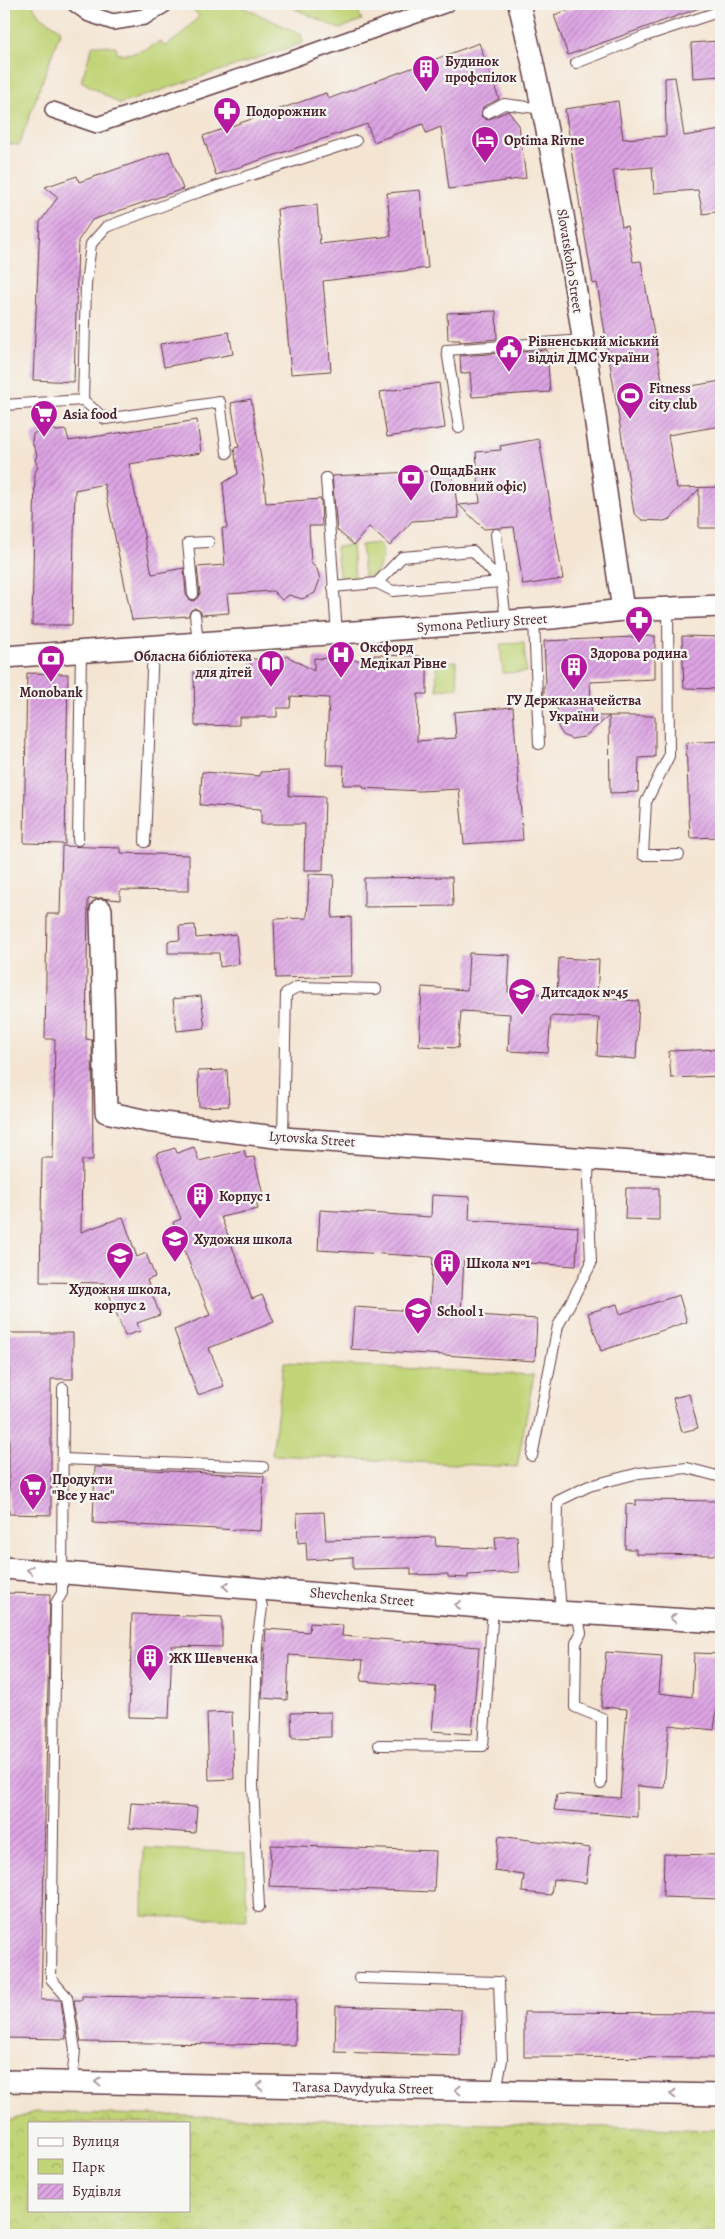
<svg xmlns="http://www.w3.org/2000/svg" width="725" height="2239" font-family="Alegreya,serif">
  <defs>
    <pattern id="park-crowns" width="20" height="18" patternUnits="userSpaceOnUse" patternTransform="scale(1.25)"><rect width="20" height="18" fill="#c1d477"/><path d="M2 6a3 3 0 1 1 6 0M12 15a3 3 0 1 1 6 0" fill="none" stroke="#a7b667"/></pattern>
    <pattern id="building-hatch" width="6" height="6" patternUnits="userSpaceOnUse" patternTransform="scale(1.25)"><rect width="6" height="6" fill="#dda5e4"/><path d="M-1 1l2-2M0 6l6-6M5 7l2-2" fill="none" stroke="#b586b9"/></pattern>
  </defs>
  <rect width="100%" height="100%" fill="#f6f6f2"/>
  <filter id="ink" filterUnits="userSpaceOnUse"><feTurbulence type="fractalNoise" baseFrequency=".02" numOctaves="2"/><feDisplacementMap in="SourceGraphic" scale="10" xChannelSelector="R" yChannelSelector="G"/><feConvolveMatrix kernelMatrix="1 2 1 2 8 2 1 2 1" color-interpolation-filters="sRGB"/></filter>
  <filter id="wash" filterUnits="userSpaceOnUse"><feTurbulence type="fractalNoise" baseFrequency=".0096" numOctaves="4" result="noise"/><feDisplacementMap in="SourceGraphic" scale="20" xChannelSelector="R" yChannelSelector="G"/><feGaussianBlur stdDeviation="1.12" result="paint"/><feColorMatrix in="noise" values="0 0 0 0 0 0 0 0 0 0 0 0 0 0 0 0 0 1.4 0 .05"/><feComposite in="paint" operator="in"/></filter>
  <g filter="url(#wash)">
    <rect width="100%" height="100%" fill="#f4e5d3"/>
    <g fill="#c1d477" stroke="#867a51">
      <polygon points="10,4 32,4 39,15 61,30 19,145 8,144"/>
      <path d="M198 4H236L301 34 303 43 120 104 81 81 93 45 116 46 117 54C135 54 145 51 160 41L165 47 181 35 199 16 193 10Z"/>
      <polygon points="285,4 355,4 362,20 339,29"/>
      <path d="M378 543 381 546 383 559C379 564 379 569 376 574L364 577 361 545Z"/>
      <polygon points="352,545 355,578 342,577 339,575 336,547"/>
      <polygon points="524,643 526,672 503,673 500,644"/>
      <polygon points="456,661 458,688 437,690 436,663"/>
      <polygon points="284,1362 534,1375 517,1467 272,1455"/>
      <polygon points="144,1848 245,1853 247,1920 143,1916"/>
    </g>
    <path fill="url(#park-crowns)" stroke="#867a51" fill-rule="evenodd" d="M34 2112 721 2130V2235H4V2123ZM29 2123H189V2210H29Z"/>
    <g id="blocks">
      <g fill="url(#building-hatch)">
        <polygon points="587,4 705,4 705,6 568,55 554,15"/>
        <polygon points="718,41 719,49 721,49 721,76 693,78 691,43"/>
        <polygon points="479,43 499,99 483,107 481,116 487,120 508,111 519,125 526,178 449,189 441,127 426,133 423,124 374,142 367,124 216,175 203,136 326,93 328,99"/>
        <polygon points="675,77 684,136 721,130 721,211 703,214 698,190 654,193 652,167 613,170 622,227 627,226 633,262 641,261 662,380 674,389 721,381 721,426 668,435 677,488 721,487 721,528 699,528 699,489 670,519 664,521 642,520 634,513 597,283 593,284 581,213 565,109 618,101 623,139 666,136 665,78"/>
        <polygon points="169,151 183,189 92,220 78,241 74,382 33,380 40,222 58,197 45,187 77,176 79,182"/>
        <polygon points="420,190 428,268 323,281 331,371 291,374 277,209 317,205 320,244 391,236 387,193"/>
        <polygon points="496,311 497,339 460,342 460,340 448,340 447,313"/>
        <polygon points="229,332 233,354 164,367 160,344"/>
        <polygon points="547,350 550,392 472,397 470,372 461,374 460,356"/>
        <polygon points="439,383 445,428 387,437 380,392"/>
        <polygon points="251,399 263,470 266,503 321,499 322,526 309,526 311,563 317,569 320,579 315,593 302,599 289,595 282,600 273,591 227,594 229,613 202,615 200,611 195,608 191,610 188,616 132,620 104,484 75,490 72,625 32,625 35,472 38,467 35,460 37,455 32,442 33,434 45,426 57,431 66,430 69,441 197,420 201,453 129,464 152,574 184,568 186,595 190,600 194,601 200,594 197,567 225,565 222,528 227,528 223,483 238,474 234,448 239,447 231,403"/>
        <polygon points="539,439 563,579 523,585 514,527 484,529 459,505 480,503 476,452 501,450 500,446"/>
        <polygon points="452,470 459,518 412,521 390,546 369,527 354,545 337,530 332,476"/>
        <polygon points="655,636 655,679 590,682 592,716 609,716 584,737 571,739 563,735 558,727 557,701 544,702 544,686 546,683 544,641"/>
        <polygon points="682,636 721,637 721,689 684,688"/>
        <polygon points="374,655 419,656 419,665 427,666 427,694 418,694 417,741 456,738 454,712 513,707 523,840 464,844 459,789 420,791 363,788 363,785 343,785 344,765 326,765 329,698 291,696 290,708 277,708 277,717 239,717 239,725 195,726 194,671 251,670 251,659 281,659 287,656 314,671 314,658 374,661"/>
        <polygon points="27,673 68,674 65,844 24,843"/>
        <polygon points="609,716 655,716 655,757 639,758 638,792 610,793"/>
        <polygon points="721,741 721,837 690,838 686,743"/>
        <polygon points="289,771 289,796 325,797 323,870 304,870 305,824 261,824 261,809 200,805 202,772 260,776 260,772"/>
        <polygon points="62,846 121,848 121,853 189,855 189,891 120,890 120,900 101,898 88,899 86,1039 92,1040 93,1160 82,1160 81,1232 123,1217 137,1257 146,1253 155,1277 147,1280 160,1315 137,1323 140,1331 125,1336 105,1283 40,1282 42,1158 53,1158 55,1039 45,1039 47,914 60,914"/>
        <polygon points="309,874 334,875 332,918 351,917 352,976 276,978 274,919 307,918"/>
        <polygon points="452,877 453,906 364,907 364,878"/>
        <polygon points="195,925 196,938 236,934 239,964 220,967 219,953 168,953 168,941 180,940 179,926"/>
        <polygon points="469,953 510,955 508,992 557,995 559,958 599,960 597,998 639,1001 636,1059 597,1056 599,1018 551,1016 548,1053 508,1051 510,1014 461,1011 458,1048 419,1046 422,987 467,990"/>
        <polygon points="201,996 205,1028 177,1031 173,999"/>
        <polygon points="721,1049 721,1076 671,1078 669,1051"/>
        <polygon points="227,1070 229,1106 199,1107 198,1071"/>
        <polygon points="194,1147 199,1161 244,1150 246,1158 254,1157 263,1195 255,1197 258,1209 221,1217 252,1299 262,1295 274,1322 209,1348 224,1386 198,1395 174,1330 210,1315 173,1222 181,1219 156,1154 175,1148 177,1153"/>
        <polygon points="626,1188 659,1188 659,1220 625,1219"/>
        <polygon points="432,1195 470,1197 469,1220 578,1227 576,1266 464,1259 461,1314 537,1319 535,1361 351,1349 354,1307 429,1312 433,1257 318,1250 320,1210 431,1217"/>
        <polygon points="679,1295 687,1322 601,1351 588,1313 617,1304 620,1314"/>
        <polygon points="9,1333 73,1333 73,1379 51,1379 51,1515 9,1514"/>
        <polygon points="689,1394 698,1428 682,1432 673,1398"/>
        <polygon points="95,1467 264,1476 261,1531 93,1523"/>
        <polygon points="636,1500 721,1501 721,1555 636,1554 636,1549 625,1549 626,1504 636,1505"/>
        <polygon points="324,1512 326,1540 435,1537 436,1546 496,1549 495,1537 517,1536 519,1572 468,1575 468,1578 448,1577 448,1574 411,1575 411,1568 353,1569 353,1557 307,1560 306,1542 298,1543 297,1513"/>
        <polygon points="4,1593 50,1594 41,2000 61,2000 66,2039 4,2038"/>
        <polygon points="132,1614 222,1617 222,1647 172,1646 169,1718 129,1717"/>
        <polygon points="310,1623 343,1625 342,1636 479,1647 472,1734 432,1731 436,1687 361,1681 363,1660 289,1655 287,1700 262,1698 266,1629 309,1632"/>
        <polygon points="606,1652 662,1656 659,1693 692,1697 694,1653 721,1654 721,1689 719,1689 714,1730 669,1725 664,1788 637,1786 637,1817 554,1810 557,1794 620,1798 627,1709 601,1707"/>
        <polygon points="232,1712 234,1779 209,1780 207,1713"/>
        <polygon points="331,1712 331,1737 292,1738 291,1713"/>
        <polygon points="131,1803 197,1807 195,1833 129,1828"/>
        <polygon points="499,1836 590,1848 586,1883 553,1879 551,1895 522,1892 524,1875 494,1871"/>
        <polygon points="271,1845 436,1851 434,1892 269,1886"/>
        <polygon points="664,1854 721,1855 721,1899 663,1897"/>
        <polygon points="82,1996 296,1999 295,2045 81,2042 74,2000 82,2000"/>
        <polygon points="336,2006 461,2010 460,2056 335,2052"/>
        <polygon points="524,2012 721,2013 721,2058 524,2057"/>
      </g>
    </g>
  </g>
  <g filter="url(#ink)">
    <use href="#blocks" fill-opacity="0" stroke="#643d44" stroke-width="1"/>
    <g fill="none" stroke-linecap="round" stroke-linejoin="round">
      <defs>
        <g id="service">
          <polyline points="576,63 648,35 721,11"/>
          <polyline points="487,113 504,104 543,109"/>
          <polyline points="83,400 105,419 220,402 227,453"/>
          <polyline points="4,405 83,400 86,284 91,244 106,227 199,192 356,141"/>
          <polyline points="459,428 447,350 583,340"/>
          <polyline points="326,478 337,634"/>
          <polyline points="496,534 506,622"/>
          <polyline points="377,583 402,557 473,551 501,582"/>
          <polyline points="333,587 377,583 393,591 501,582"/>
          <polyline points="193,594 188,543 209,542"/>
          <polyline points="668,607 669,756 646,802 643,855 679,855"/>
          <polyline points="195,615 198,643"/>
          <polyline points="534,620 539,744"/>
          <polyline points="78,840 81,651"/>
          <polyline points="145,842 153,646"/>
          <polyline points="283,1138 286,993 297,987 376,989"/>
          <polyline points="63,1388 62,1593 56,1603 51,1979 67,1997 75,2050 72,2082"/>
          <polyline points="532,1456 558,1326 591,1264 588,1178 589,1158"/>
          <polyline points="63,1459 263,1467"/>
          <polyline points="258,1589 262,1607 257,1644 253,1785 259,1907"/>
          <polyline points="561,1612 557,1560 558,1501 589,1486 639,1473 687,1468 721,1477"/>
          <polyline points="577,1613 581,1633 576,1643 575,1707 602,1718 601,1784"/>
          <polyline points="379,1745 483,1746 493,1608"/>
          <polyline points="359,1978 499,1982 502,2060 496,2090"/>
        </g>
        <g id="pedestrian">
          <polyline points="75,4 89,14 113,22 144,17 165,4"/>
          <polyline points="53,110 97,125 284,62 447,4"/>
        </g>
        <g id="minor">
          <path d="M519 4C568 203 593 407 623 610"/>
          <polyline points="4,657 552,618 623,610 721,606"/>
          <polyline points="101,910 106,1112 147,1121 283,1138 721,1168"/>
          <polyline points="4,1568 493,1608 721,1622"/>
          <polyline points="4,2081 721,2095"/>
        </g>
      </defs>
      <use href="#service" stroke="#643d44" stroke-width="12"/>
      <use href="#pedestrian" stroke="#643d44" stroke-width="18"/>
      <use href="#minor" stroke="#643d44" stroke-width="24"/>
      <use href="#service" stroke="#fff" stroke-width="10"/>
      <use href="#pedestrian" stroke="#fff" stroke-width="15"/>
      <use href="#minor" stroke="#fff" stroke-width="21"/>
    </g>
    <defs><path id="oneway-chevron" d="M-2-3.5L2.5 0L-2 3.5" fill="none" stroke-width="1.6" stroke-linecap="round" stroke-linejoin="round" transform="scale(1.25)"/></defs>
    <g stroke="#ae9aa0">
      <use href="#oneway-chevron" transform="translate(30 1570) rotate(-175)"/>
      <use href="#oneway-chevron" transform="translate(226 1586) rotate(-175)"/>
      <use href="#oneway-chevron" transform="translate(458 1605) rotate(-175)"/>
      <use href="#oneway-chevron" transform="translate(673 1618) rotate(-177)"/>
      <use href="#oneway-chevron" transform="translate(98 2082) rotate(-179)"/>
      <use href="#oneway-chevron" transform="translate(260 2086) rotate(-179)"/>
      <use href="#oneway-chevron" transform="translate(458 2090) rotate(-179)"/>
      <use href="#oneway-chevron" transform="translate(673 2094) rotate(-179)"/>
    </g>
  </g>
  <defs>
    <symbol id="building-pin" viewBox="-11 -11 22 30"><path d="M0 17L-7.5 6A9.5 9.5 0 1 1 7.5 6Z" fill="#b5179e" stroke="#f6f6f2"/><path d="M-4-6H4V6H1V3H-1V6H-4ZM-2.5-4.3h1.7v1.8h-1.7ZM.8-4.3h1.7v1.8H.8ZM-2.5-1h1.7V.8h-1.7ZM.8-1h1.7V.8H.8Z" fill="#fff"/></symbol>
    <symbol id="pharmacy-pin" viewBox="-11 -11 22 30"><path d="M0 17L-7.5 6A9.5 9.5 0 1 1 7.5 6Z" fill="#b5179e" stroke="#f6f6f2"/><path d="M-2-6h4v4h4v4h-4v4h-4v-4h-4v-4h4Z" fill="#fff"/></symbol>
    <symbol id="hotel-pin" viewBox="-11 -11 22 30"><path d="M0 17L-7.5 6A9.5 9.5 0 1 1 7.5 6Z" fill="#b5179e" stroke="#f6f6f2"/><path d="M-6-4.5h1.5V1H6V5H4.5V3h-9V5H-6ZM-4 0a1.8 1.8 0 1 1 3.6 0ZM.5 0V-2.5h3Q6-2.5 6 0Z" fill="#fff"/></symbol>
    <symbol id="civic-pin" viewBox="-11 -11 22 30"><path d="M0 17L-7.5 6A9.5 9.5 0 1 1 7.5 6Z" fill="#b5179e" stroke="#f6f6f2"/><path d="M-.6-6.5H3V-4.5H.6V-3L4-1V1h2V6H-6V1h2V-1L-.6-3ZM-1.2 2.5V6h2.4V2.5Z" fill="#fff"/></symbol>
    <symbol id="stadium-pin" viewBox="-11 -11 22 30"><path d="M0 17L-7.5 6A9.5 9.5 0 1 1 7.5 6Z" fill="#b5179e" stroke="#f6f6f2"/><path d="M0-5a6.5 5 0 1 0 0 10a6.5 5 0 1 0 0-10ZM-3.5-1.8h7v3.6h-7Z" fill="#fff"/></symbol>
    <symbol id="supermarket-pin" viewBox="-11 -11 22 30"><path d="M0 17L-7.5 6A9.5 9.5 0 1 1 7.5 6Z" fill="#b5179e" stroke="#f6f6f2"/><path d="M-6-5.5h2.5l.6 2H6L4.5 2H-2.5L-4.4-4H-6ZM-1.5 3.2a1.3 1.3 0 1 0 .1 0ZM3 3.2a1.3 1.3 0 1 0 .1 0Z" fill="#fff"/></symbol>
    <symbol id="bank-pin" viewBox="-11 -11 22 30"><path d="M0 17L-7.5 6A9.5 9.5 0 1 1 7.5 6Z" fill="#b5179e" stroke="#f6f6f2"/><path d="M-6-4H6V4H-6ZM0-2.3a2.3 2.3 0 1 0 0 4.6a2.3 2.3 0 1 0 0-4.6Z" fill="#fff"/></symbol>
    <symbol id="hospital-pin" viewBox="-11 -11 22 30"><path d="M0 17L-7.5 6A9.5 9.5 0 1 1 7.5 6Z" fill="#b5179e" stroke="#f6f6f2"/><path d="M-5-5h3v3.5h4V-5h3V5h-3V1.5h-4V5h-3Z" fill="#fff"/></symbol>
    <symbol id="library-pin" viewBox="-11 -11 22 30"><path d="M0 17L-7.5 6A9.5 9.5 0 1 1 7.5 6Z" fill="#b5179e" stroke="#f6f6f2"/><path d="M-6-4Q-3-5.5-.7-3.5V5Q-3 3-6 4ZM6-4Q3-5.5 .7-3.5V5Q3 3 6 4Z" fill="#fff"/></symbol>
    <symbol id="school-pin" viewBox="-11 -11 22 30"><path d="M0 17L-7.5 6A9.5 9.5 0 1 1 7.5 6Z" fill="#b5179e" stroke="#f6f6f2"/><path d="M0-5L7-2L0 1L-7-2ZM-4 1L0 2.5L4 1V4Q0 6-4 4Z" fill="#fff"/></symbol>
  </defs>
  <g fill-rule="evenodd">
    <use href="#building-pin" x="410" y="53" width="32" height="43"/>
    <use href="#pharmacy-pin" x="211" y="95" width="32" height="43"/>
    <use href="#hotel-pin" x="469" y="124" width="32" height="43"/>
    <use href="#civic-pin" x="493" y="333" width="32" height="43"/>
    <use href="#stadium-pin" x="614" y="380" width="32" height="43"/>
    <use href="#supermarket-pin" x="28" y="398" width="32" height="43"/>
    <use href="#bank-pin" x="395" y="462" width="32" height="43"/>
    <use href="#pharmacy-pin" x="623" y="604" width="32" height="43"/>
    <use href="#hospital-pin" x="325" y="639" width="32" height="43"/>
    <use href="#bank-pin" x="35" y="643" width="32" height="43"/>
    <use href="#library-pin" x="255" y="648" width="32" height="43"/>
    <use href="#building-pin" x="558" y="651" width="32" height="43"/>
    <use href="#school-pin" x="506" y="976" width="32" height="43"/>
    <use href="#building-pin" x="184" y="1180" width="32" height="43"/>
    <use href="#school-pin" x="159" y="1223" width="32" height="43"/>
    <use href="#school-pin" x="104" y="1240" width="32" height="43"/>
    <use href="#building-pin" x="431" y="1247" width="32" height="43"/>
    <use href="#school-pin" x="402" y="1295" width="32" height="43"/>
    <use href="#supermarket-pin" x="17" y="1471" width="32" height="43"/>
    <use href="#building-pin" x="134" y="1642" width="32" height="43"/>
  </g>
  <g text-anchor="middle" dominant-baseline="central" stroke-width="4.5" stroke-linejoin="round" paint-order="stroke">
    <g font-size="14" font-weight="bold" fill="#4a1f2b" stroke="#f6f6f2" text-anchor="start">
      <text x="445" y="61">Будинок<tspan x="445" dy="16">профспілок</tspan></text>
      <text x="246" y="111">Подорожник</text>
      <text x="504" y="140">Optima Rivne</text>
      <text x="528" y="341">Рівненський міський<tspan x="528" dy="16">відділ ДМС України</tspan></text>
      <text x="649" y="388">Fitness<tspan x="649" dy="16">city club</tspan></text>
      <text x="63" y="414">Asia food</text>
      <text x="430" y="470">ОщадБанк<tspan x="430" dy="16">(Головний офіс)</tspan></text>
      <text x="360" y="647">Оксфорд<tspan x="360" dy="16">Медікал Рівне</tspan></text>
      <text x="639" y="653" text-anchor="middle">Здорова родина</text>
      <text x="252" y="656" text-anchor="end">Обласна бібліотека<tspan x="252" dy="16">для дітей</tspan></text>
      <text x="51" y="692" text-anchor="middle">Monobank</text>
      <text x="574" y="700" text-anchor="middle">ГУ Держказначейства<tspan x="574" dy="16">України</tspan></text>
      <text x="541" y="992">Дитсадок №45</text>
      <text x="219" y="1196">Корпус 1</text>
      <text x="194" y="1239">Художня школа</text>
      <text x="466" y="1263">Школа №1</text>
      <text x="120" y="1289" text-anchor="middle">Художня школа,<tspan x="120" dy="16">корпус 2</tspan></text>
      <text x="437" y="1311">School 1</text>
      <text x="52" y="1479">Продукти<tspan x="52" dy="16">"Все у нас"</tspan></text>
      <text x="169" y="1658">ЖК Шевченка</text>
    </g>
    <g font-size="14" fill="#4a1f2b" stroke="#f6f6f2">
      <text transform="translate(570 261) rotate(81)">Slovatskoho Street</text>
      <text transform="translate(482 623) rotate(-4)">Symona Petliury Street</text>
      <text transform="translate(312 1139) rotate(4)">Lytovska Street</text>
      <text transform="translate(362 1597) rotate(5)">Shevchenka Street</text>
      <text transform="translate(363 2088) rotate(1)">Tarasa Davydyuka Street</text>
    </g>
  </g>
  <rect width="725" height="2239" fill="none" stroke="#f6f6f2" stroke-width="20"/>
  <rect x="28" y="2122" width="162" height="90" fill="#f6f6f2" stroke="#b1a0a2"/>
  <rect x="38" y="2138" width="25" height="8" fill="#ffffff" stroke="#b1a0a2"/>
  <text x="72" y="2146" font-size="15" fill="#4a1f2b">Вулиця</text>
  <rect x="38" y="2159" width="25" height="15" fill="url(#park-crowns)" stroke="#b1a0a2"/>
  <text x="72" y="2172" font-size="15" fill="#4a1f2b">Парк</text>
  <rect x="38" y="2184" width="25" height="15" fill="url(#building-hatch)" stroke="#b1a0a2"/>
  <text x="72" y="2196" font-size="15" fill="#4a1f2b">Будівля</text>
</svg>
